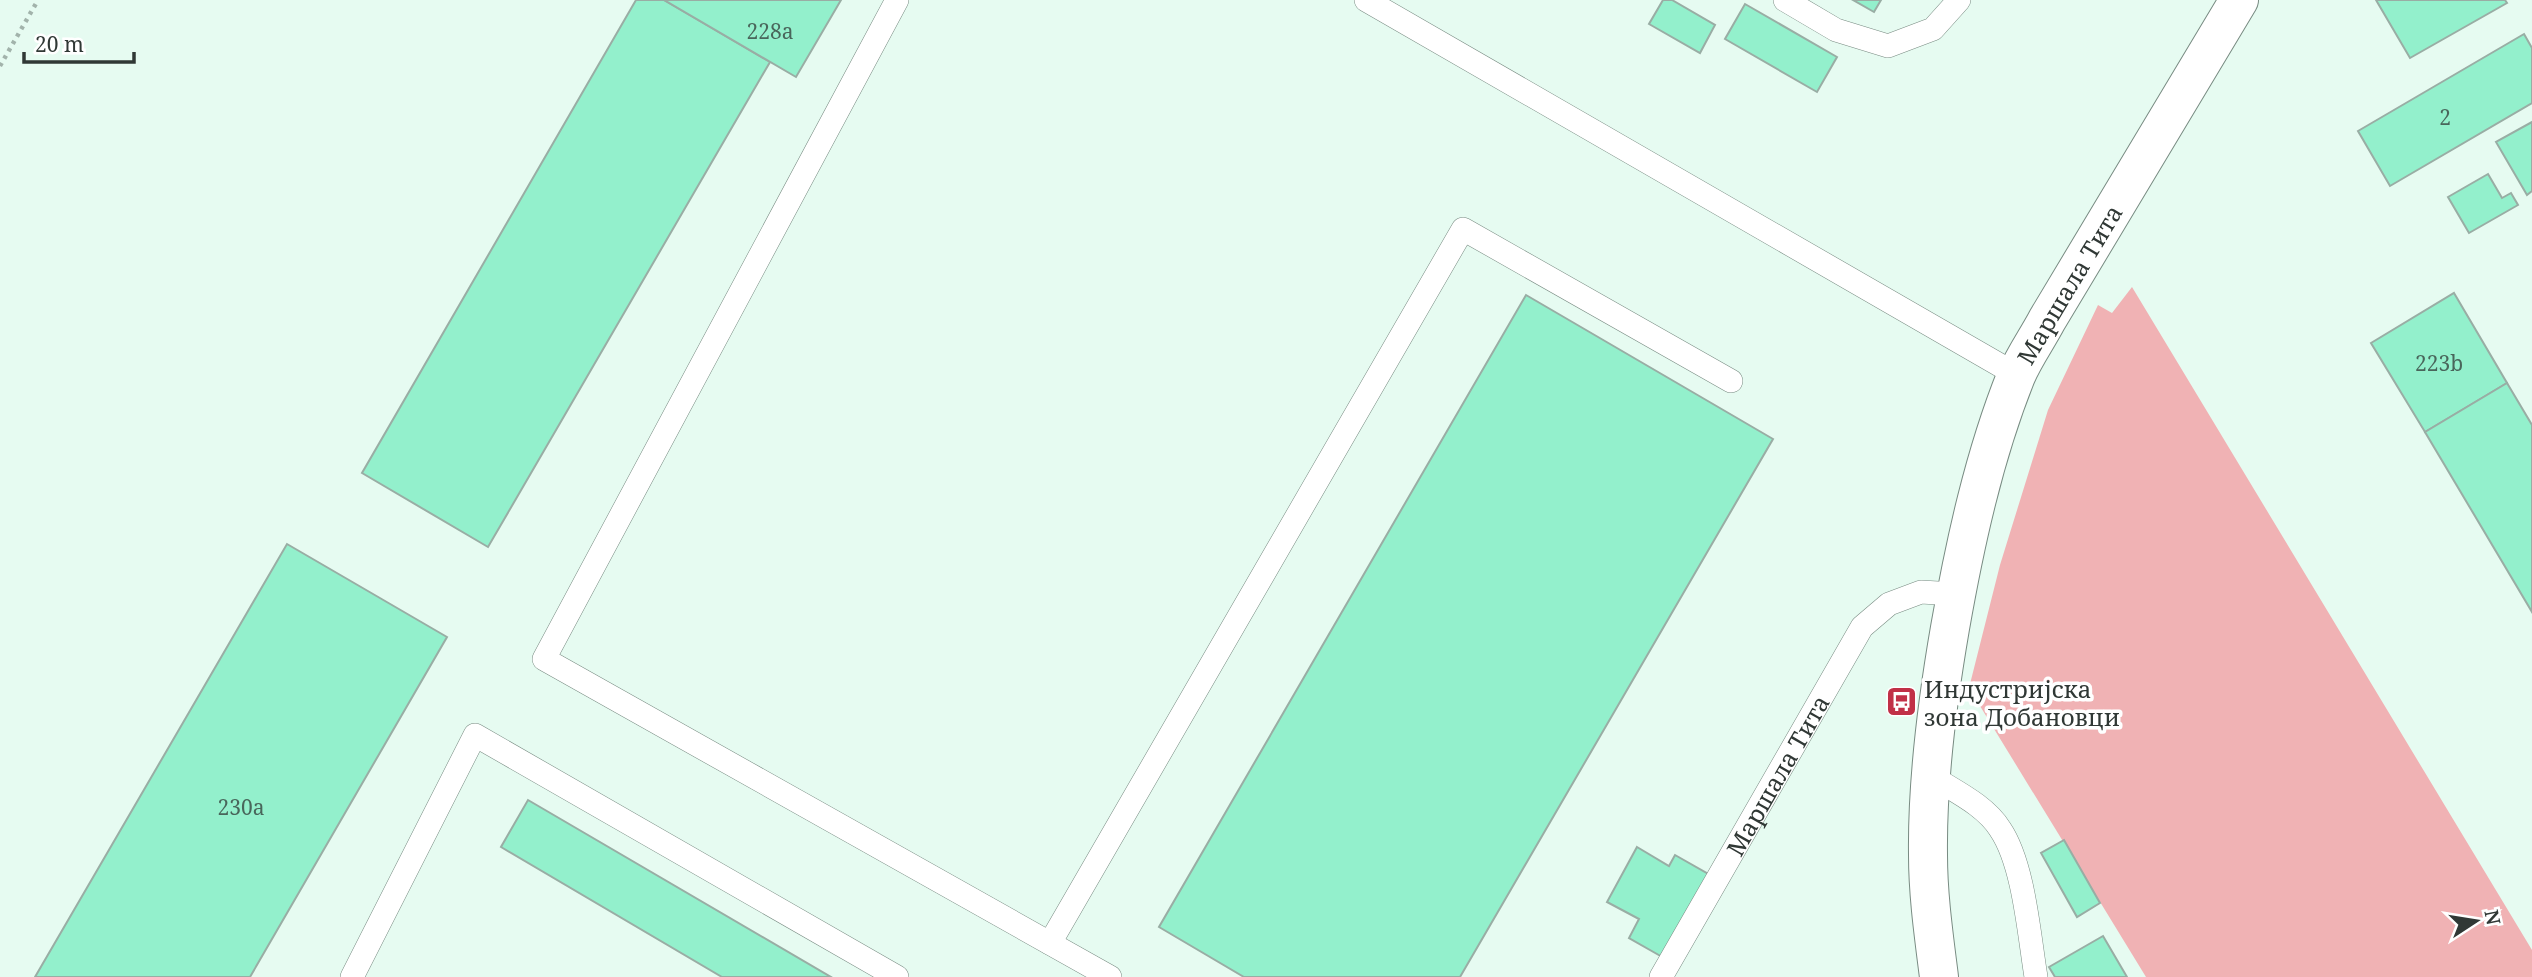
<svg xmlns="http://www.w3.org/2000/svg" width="2532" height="977" font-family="'Noto Serif',serif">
  <rect width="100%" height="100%" fill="#e6fbf1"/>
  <polygon fill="#f0b2b4" points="2132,287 2532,950 2532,977 2146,977 1969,688 2000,565 2048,410 2098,305 2112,313"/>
  <g fill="#93f0cc" stroke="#99ada4" stroke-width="2">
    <polygon points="636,0 664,0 770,62 488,547 362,473"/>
    <polygon points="664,0 841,0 796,77"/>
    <polygon points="1663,0 1672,0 1715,25 1700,53 1649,24"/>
    <polygon points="1853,0 1881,0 1874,12"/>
    <polygon points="2376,0 2505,0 2507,3 2410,58"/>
    <polygon points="1745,4 1837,57 1817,92 1725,39"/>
    <polygon points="2524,34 2532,48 2532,103 2390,186 2358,131"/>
    <polygon points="2532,122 2532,191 2527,195 2496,142"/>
    <polygon points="2488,174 2502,198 2511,193 2518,205 2469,233 2448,197"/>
    <polygon points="2454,293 2507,383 2425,432 2371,343"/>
    <polygon points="1526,295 1773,439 1460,977 1244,977 1159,927"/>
    <polygon points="2507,383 2532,425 2532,612 2425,432"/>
    <polygon points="287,544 447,637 250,977 35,977"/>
    <polygon points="528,800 831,977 722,977 501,847"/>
    <polygon points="2064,840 2100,903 2077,917 2041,853"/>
    <polygon points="1637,847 1669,866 1675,855 1710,875 1664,958 1629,938 1639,919 1607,902"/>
    <polygon points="2103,936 2127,977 2055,977 2049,967"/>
  </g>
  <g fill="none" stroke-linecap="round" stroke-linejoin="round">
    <defs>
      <g id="service">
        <polyline points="897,0 544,659 1110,977"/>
        <polyline points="1366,0 2017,375"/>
        <polyline points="1785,0 1836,30 1888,46 1933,29 1959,0"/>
        <path d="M1931 776C1954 791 1985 805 2000 829 2024 864 2029 935 2036 977"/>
        <polyline points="1050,943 1463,229 1731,381"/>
        <polyline points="352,977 475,735 897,977"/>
        <path id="s1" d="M1661 977 1862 627 1889 604 1921 592 1955 594"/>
      </g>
      <g id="secondary">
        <path id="s2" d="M1939 977C1934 937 1928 896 1928 855 1927 779 1937 703 1950 628 1965 543 1984 456 2016 376 2024 357 2037 339 2047 320L2239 0"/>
      </g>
    </defs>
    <use href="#service" stroke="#788b82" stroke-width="24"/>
    <use href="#secondary" stroke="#788b82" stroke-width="40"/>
    <polyline stroke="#a2b3ab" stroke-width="4.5" stroke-dasharray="3.5 5" stroke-linecap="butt" points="0,66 38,0"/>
    <use href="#service" stroke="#fff" stroke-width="23"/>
    <use href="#secondary" stroke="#fff" stroke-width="38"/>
  </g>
  <defs>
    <symbol id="bus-square" viewBox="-11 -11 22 22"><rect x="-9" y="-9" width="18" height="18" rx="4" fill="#c13047" stroke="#fff"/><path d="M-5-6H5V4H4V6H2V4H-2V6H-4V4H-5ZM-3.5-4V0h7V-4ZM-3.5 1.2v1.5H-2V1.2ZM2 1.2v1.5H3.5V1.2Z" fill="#fff"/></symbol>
  </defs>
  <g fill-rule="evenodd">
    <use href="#bus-square" x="1884" y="684" width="35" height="35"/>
  </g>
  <g text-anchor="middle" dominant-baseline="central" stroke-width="7" stroke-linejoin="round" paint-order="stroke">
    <g font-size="21" fill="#49665b">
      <text x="770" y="31">228a</text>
      <text x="2445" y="117">2</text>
      <text x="2439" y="363">223b</text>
      <text x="241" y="807">230a</text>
    </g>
    <g font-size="24" fill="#303835" stroke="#fff">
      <text stroke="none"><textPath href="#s2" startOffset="718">Маршала Тита</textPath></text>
      <text stroke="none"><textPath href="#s1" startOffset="233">Маршала Тита</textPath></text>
    </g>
    <g font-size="24" fill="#303835" stroke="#fff" text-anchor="start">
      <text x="1924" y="688">Индустријска<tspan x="1924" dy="28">зона Добановци</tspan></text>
    </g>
  </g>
  <g transform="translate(2476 921) rotate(78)" stroke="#ffffff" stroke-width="5" paint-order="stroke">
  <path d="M0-5L12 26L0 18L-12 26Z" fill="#303835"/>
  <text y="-10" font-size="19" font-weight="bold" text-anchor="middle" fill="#303835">N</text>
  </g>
  <path d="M24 52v10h110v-10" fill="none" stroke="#303835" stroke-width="3.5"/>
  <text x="35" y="52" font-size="21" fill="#303835" stroke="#ffffff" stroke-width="5" paint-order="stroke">20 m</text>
</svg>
